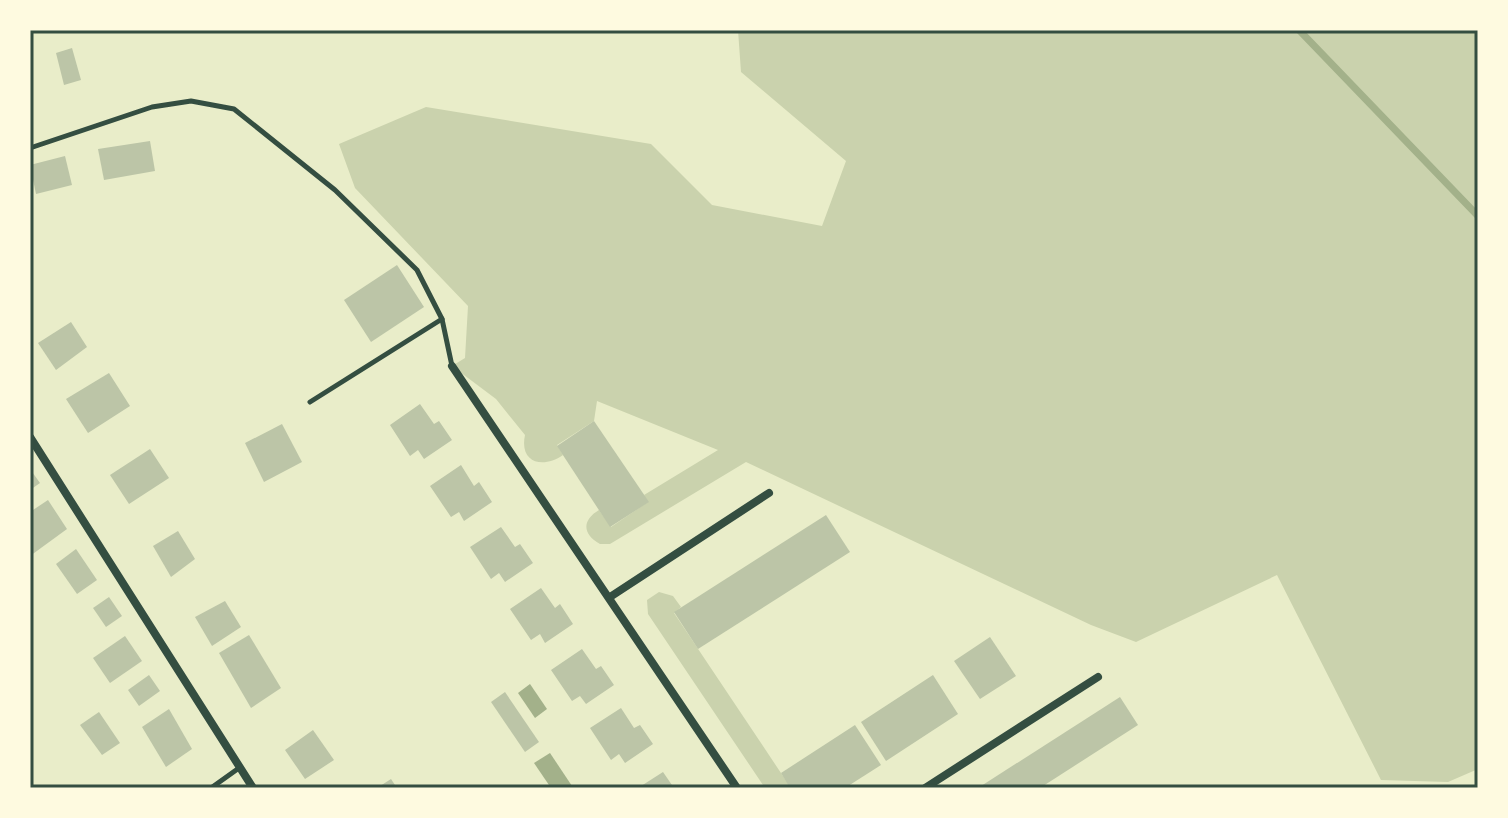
<svg xmlns="http://www.w3.org/2000/svg" width="1508" height="818" font-family="'Fira Sans Condensed',sans-serif">
  <rect width="100%" height="100%" fill="#e9edc9"/>
  <g fill="#cad2ad">
    <path d="M738 30H1478V769L1448 782 1381 780 1277 575 1136 642 1091 625 746 462 610 544H600C582 534 582 520 599 510L611 527 648 502 644 495 718 450 597 401 594 421 557 445 563 455C543 469 519 463 525 435L496 399 452 366 465 358 468 306 355 188 339 144 426 107 651 144 712 205 822 226 846 161 741 72Z"/>
    <polygon points="659,592 673,596 681,607 674,613 791,788 765,788 648,614 647,600"/>
  </g>
  <g fill="#a3b18a">
    <polygon points="530,684 547,709 535,718 518,693"/>
    <polygon points="550,753 572,786 569,788 551,788 534,763"/>
  </g>
  <g fill="none" stroke-linecap="round" stroke-linejoin="round">
    <polyline stroke="#a3b18a" stroke-width="7" points="1299,30 1478,216"/>
  </g>
  <g fill="#bcc5a7">
    <polygon points="72,48 81,80 64,85 56,53"/>
    <polygon points="150,141 155,171 104,180 98,149"/>
    <polygon points="65,156 72,185 36,194 30,165"/>
    <polygon points="397,265 424,307 371,342 344,300"/>
    <polygon points="71,322 87,347 56,370 38,343"/>
    <polygon points="109,373 130,406 88,433 66,399"/>
    <polygon points="420,404 434,424 439,421 452,440 424,459 418,450 410,456 390,425"/>
    <polygon points="594,421 649,502 610,527 557,446"/>
    <polygon points="282,424 302,462 264,482 245,443"/>
    <polygon points="150,449 169,478 129,504 110,475"/>
    <polygon points="461,465 474,486 479,482 492,502 464,521 459,512 451,517 430,486"/>
    <polygon points="30,469 40,483 30,490"/>
    <polygon points="48,500 67,529 30,556 30,512"/>
    <polygon points="826,515 850,552 698,649 674,612"/>
    <polygon points="501,527 515,547 520,544 533,563 505,582 499,573 491,579 470,547"/>
    <polygon points="178,531 195,559 171,577 153,546"/>
    <polygon points="76,549 97,580 77,594 56,564"/>
    <polygon points="541,588 555,608 560,604 573,624 545,643 540,634 531,640 510,609"/>
    <polygon points="109,597 122,616 106,627 93,608"/>
    <polygon points="225,601 241,627 212,646 195,617"/>
    <polygon points="249,635 281,688 251,708 219,653"/>
    <polygon points="125,636 142,661 110,683 93,658"/>
    <polygon points="990,637 1016,676 980,699 954,661"/>
    <polygon points="582,649 596,669 601,666 614,685 586,704 580,696 572,701 551,670"/>
    <polygon points="149,675 160,691 139,706 128,690"/>
    <polygon points="933,675 958,714 886,761 861,722"/>
    <polygon points="505,692 539,742 525,752 491,702"/>
    <polygon points="1120,697 1138,725 1040,788 978,788"/>
    <polygon points="621,708 634,728 640,725 653,744 625,763 619,754 611,760 590,728"/>
    <polygon points="169,709 192,749 166,767 142,727"/>
    <polygon points="99,712 120,743 102,755 80,725"/>
    <polygon points="855,725 881,765 845,788 790,788 781,773"/>
    <polygon points="313,730 334,760 305,779 285,750"/>
    <polygon points="663,772 674,788 638,788"/>
    <polygon points="391,779 397,788 377,788"/>
  </g>
  <g fill="none" stroke-linecap="round" stroke-linejoin="round">
    <g stroke="#344e41" stroke-width="5">
      <polyline points="30,148 152,107 191,101 234,109 335,190 417,270 442,319 452,366"/>
      <polyline points="310,402 442,319"/>
      <polyline points="211,788 239,768"/>
    </g>
    <g stroke="#344e41" stroke-width="8">
      <polyline points="452,366 737,788"/>
      <polyline points="30,437 253,788"/>
      <polyline points="610,597 769,493"/>
      <polyline points="925,788 1098,677"/>
    </g>
  </g>
  <rect width="1508" height="818" fill="none" stroke="#fefae0" stroke-width="64"/>
  <rect x="32" y="32" width="1444" height="754" fill="none" stroke="#344e41" stroke-width="3"/>
</svg>
